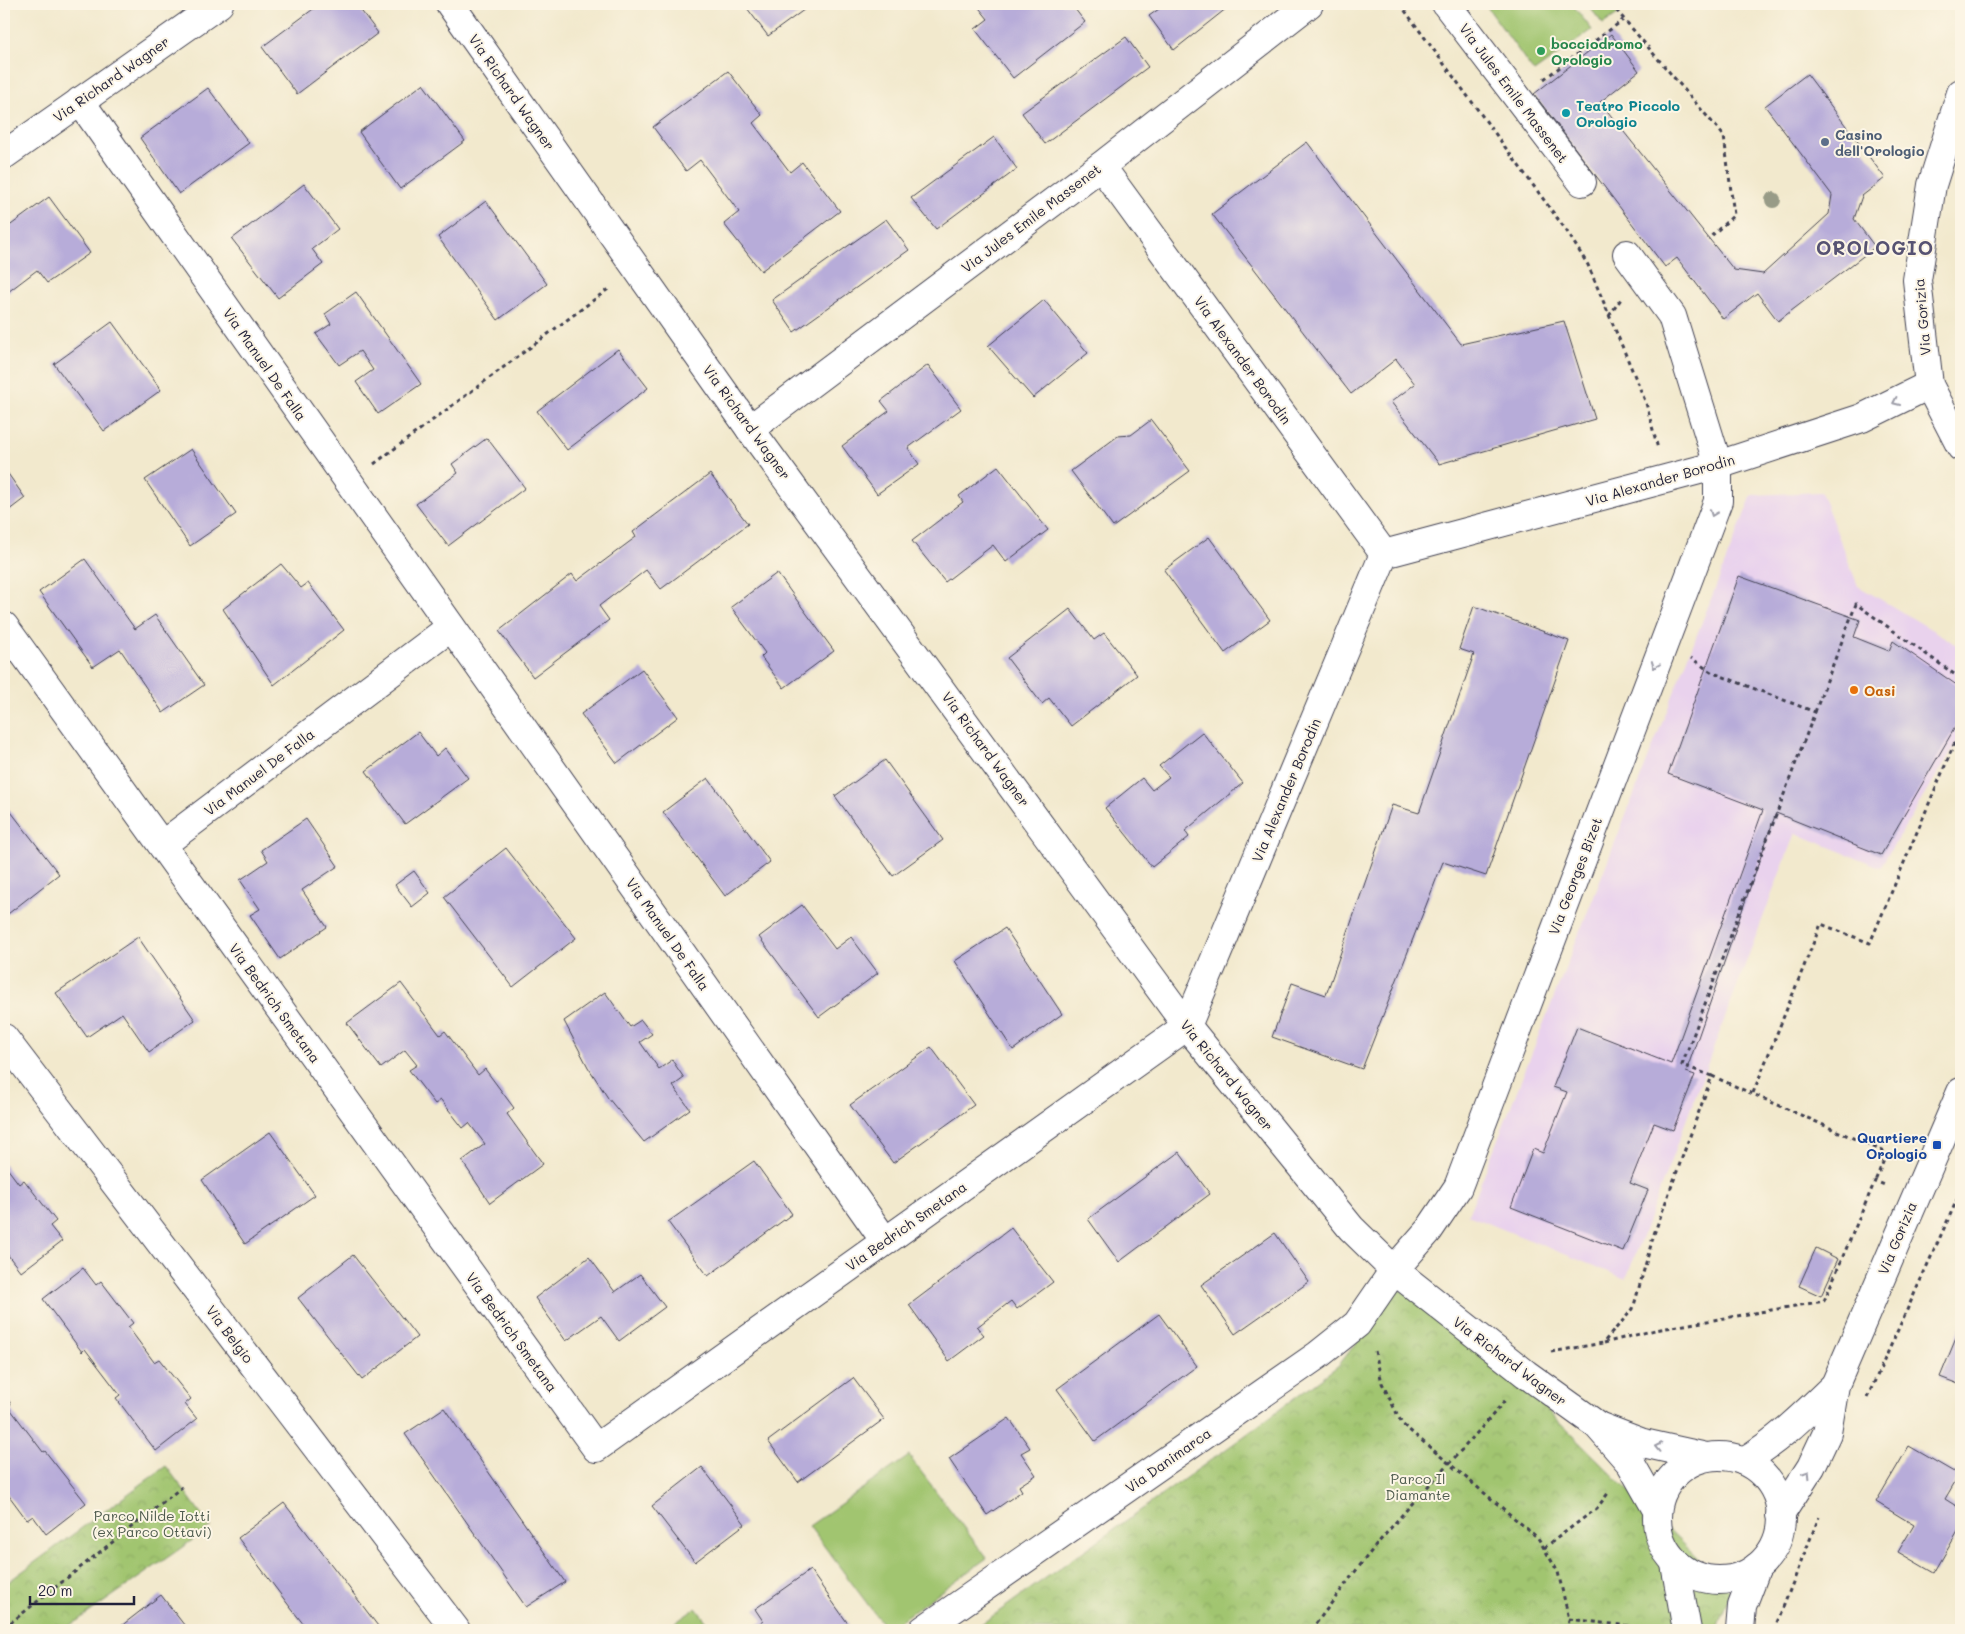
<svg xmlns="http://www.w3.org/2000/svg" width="1965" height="1634" font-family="Mali,sans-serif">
  <defs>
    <pattern id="park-crowns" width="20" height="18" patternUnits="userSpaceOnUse" patternTransform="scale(1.25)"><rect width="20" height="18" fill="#a1c570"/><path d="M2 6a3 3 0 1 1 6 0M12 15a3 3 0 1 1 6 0" fill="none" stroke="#8aa962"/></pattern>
  </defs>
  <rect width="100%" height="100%" fill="#fcf5e5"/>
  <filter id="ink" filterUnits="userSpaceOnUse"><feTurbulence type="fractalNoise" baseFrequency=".02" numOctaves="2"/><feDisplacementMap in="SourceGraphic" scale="10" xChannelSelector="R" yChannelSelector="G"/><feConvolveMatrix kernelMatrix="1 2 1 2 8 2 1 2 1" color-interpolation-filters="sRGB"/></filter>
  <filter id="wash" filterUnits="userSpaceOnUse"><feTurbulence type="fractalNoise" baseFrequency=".0096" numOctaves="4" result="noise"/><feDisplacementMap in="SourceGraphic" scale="20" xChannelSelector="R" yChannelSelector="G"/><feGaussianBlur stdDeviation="1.12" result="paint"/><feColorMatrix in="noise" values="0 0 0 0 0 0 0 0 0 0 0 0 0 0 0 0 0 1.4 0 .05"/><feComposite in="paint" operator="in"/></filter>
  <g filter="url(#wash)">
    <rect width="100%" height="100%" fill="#f2e9cd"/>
    <polygon fill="#e9d2ed" points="1821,492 1858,586 1961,647 1961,736 1880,867 1795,833 1626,1279 1468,1215 1752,495"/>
    <g fill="#a1c570" stroke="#627456">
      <polygon points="1485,4 1572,4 1592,30 1534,72"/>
      <polygon points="909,1456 987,1558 887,1630 809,1526"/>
      <polygon points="696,1608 713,1630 665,1630"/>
    </g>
    <g fill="url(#park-crowns)" stroke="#627456">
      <polygon points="1587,4 1654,4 1625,9 1603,24"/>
      <polygon points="1398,1288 1512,1375 1731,1592 1717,1630 973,1630 1243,1437 1339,1365"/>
      <polygon points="166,1466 211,1527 64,1630 4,1630 4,1585"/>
    </g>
    <g id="blocks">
      <g fill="#b7acd9">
        <polygon points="320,4 356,4 378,33 297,94 262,47"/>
        <polygon points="744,4 812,4 768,36"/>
        <polygon points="976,4 1071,4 1085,22 1013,78 975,29 988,19"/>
        <polygon points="1166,4 1232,4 1174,50 1149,16"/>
        <polygon points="1611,34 1639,71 1600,102 1734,270 1763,274 1829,214 1832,195 1765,106 1807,74 1885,178 1862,196 1854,219 1875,247 1778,321 1757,293 1723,319 1677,258 1665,267 1534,94"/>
        <polygon points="1126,37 1148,67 1045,144 1022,113"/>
        <polygon points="728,71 762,115 753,123 790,172 802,162 840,211 761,271 724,224 739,212 700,160 686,171 653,127"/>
        <polygon points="423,84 465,141 400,189 359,132"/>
        <polygon points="208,88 249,143 179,194 140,138"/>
        <polygon points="994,137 1017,169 936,229 911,198"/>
        <polygon points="1307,142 1461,344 1564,321 1595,419 1439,464 1391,402 1415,384 1396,359 1351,394 1212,214"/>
        <polygon points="304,184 338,229 312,249 323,264 278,298 232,239"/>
        <polygon points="49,197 90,253 47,283 37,270 4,295 4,230"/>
        <polygon points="486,201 547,284 498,320 438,237"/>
        <polygon points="886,219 909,250 794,332 772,300"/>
        <polygon points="356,292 421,384 378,414 356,382 373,370 360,351 339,365 316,334 331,324 325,314"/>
        <polygon points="1044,300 1088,353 1033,398 988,346"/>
        <polygon points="112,322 161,390 104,431 54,364"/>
        <polygon points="618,349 648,388 567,450 537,411"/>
        <polygon points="928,365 961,409 908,448 919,464 877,494 842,446 889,411 881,401"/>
        <polygon points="1151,420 1190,471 1113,527 1071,471 1118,436 1131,435"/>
        <polygon points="487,438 525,488 448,546 416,504 458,473 452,464"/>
        <polygon points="191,449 236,514 190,546 145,480"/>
        <polygon points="998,466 1048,530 1006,562 993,545 945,582 912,541 963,502 959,496"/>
        <polygon points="4,468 25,498 4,514"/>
        <polygon points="710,474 748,524 661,589 646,570 599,606 609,620 533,677 499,631 572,574 577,581 636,537 633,532"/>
        <polygon points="1209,537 1270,620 1225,653 1164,570"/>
        <polygon points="85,559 135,629 155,615 204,685 163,713 120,649 93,667 39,592"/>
        <polygon points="281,564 301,588 308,583 344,630 274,685 223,609"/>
        <polygon points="777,573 834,651 784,688 761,657 765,653 731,607"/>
        <polygon points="1739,576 1860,620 1854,637 1889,651 1893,641 1961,688 1961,717 1881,855 1776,813 1686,1072 1695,1075 1673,1130 1654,1123 1630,1183 1648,1190 1623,1251 1511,1207 1533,1149 1543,1153 1567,1092 1553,1087 1577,1027 1671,1064 1763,810 1668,774"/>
        <polygon points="1474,606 1569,641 1486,876 1443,862 1362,1069 1272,1037 1292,983 1326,995 1392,805 1419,813 1474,654 1459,649"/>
        <polygon points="1070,609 1094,640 1104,633 1137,675 1071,726 1049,698 1042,704 1007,658"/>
        <polygon points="642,669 678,717 617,763 581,714"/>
        <polygon points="418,732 436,756 445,748 468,778 405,824 366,771"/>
        <polygon points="1202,732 1243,783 1185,831 1189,837 1152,867 1105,808 1142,778 1152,790 1169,777 1159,766"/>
        <polygon points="885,760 943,840 893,876 835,796"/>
        <polygon points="708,778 770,862 725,896 663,812"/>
        <polygon points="8,808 59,874 4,917 4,811"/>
        <polygon points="306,819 338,866 302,890 327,927 280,959 250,915 260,909 240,880 268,861 261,850"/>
        <polygon points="506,848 576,938 513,987 444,897"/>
        <polygon points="414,871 430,893 412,907 395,885"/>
        <polygon points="802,905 835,949 851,937 878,973 819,1017 759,937"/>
        <polygon points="1005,928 1062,1014 1013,1050 955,961"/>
        <polygon points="138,937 195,1020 149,1052 122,1013 87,1037 56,993"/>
        <polygon points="401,983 440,1035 445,1031 478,1075 485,1069 514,1108 507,1114 543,1164 490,1203 462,1161 485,1144 469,1123 463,1128 441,1100 435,1104 409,1070 417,1065 405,1050 381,1068 347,1023"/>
        <polygon points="605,992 630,1027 641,1020 652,1034 640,1042 659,1069 672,1060 684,1078 673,1086 690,1109 644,1142 608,1098 588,1067 564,1021"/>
        <polygon points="931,1047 974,1105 893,1163 850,1105"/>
        <polygon points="270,1132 315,1195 245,1244 202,1180"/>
        <polygon points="1179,1152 1210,1194 1119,1262 1088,1219"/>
        <polygon points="754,1161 792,1214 708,1276 668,1222"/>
        <polygon points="4,1164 19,1184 24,1180 56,1221 50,1226 62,1241 21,1272 4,1250"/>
        <polygon points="1011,1228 1053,1282 1017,1309 1011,1301 977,1327 984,1335 949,1361 909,1305"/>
        <polygon points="1275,1233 1309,1282 1235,1334 1201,1285"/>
        <polygon points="1816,1248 1838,1259 1821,1296 1799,1286"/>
        <polygon points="353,1255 417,1337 362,1380 298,1298"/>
        <polygon points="589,1257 615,1292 640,1274 665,1307 619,1341 601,1316 566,1341 535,1298"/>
        <polygon points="83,1268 96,1285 101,1281 133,1323 128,1327 154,1362 159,1359 191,1399 185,1404 197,1419 156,1451 116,1398 120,1395 85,1349 82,1352 43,1299"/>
        <polygon points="1159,1314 1197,1366 1095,1441 1057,1389"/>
        <polygon points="1961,1326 1961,1385 1940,1377"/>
        <polygon points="853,1378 884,1419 798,1482 768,1441"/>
        <polygon points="4,1394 11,1404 8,1406 43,1452 45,1451 86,1503 46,1534 33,1516 27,1520 4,1489"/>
        <polygon points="444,1408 565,1582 526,1607 405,1434"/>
        <polygon points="1009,1418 1030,1448 1021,1453 1036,1475 1019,1486 1022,1491 987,1515 949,1459"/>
        <polygon points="1909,1446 1959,1475 1945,1499 1961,1509 1961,1526 1934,1573 1898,1552 1914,1525 1876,1502"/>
        <polygon points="702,1467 745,1524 695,1562 652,1506"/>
        <polygon points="284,1503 337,1572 381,1630 308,1630 290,1607 238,1538"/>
        <polygon points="810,1570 849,1625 841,1630 750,1630 763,1621 755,1609"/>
        <polygon points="161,1595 188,1630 116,1630"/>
      </g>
    </g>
  </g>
  <g filter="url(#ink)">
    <use href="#blocks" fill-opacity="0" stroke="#414051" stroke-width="1"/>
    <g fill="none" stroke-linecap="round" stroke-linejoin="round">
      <defs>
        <g id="minor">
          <polyline points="450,4 750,429 1187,1026 1351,1228 1394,1270 1526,1374 1597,1425 1631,1464 1657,1510"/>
          <polyline points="1446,4 1582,182"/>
          <polyline points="1961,93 1932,185 1917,280 1929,385 1961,447"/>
          <polyline points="80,101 885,1241"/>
          <polyline points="4,155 219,4"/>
          <polyline points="1101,166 1384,554"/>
          <polyline points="750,429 1101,166 1309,4"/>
          <polyline points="4,626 596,1448 1187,1026 1384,554 1718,465 1862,418 1929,385"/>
          <polyline points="162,845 451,627"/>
          <polyline points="4,1038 456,1630"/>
          <polyline points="1601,1427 1643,1443 1706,1457"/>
          <polyline points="923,1630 1318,1355 1357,1324 1394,1270 1429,1230 1458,1187 1718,501 1718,465 1672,316 1627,254"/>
        </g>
        <g id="primary">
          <circle cx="1719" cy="1518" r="62"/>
          <path d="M1744 1461C1779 1440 1806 1413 1835 1385"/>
          <polyline points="1780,1515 1811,1467 1827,1433 1835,1385 1961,1092"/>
          <polyline points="1675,1564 1687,1630"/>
          <polyline points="1740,1630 1742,1606 1757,1567"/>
        </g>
      </defs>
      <use href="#minor" stroke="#414051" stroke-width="30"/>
      <use href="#primary" stroke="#414051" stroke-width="30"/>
      <g stroke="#414051" stroke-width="3" stroke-dasharray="4 4" stroke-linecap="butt">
        <polyline points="1400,4 1566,230 1588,265 1646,403 1658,449"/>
        <polyline points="1611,4 1724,136 1734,215 1708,239"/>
        <polyline points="1544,79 1623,20"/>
        <polyline points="1609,316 1621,299"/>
        <polyline points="374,464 611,287"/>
        <polyline points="1815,712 1856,604 1961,679"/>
        <polyline points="1712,1076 1887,1153 1875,1181"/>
        <polyline points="1753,1093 1821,924 1870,943 1961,728"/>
        <polyline points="1604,1343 1655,1330 1824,1301 1875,1181 1885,1185"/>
        <polyline points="1375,1351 1382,1383 1402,1424 1538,1538 1558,1572 1569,1619 1568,1630"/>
        <polyline points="1551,1352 1603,1343 1633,1309 1654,1234 1712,1076 1682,1065 1815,712 1711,672 1691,658"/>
        <polyline points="1867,1398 1961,1191"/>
        <polyline points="1544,1548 1597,1508 1609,1492"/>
        <polyline points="1569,1619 1655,1629"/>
        <polyline points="4,1628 182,1487"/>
        <path d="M1311 1630C1335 1599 1358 1566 1384 1536 1423 1489 1467 1447 1506 1399"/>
        <polyline points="1774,1630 1819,1517"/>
      </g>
      <use href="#minor" stroke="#fff" stroke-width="28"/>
      <use href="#primary" stroke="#fff" stroke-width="28"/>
    </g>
    <circle fill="#989b87" cx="1773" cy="200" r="8"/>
    <defs><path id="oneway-chevron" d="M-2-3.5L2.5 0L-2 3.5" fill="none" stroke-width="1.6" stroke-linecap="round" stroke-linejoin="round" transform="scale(1.25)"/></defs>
    <g stroke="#9c9ca7">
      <use href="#oneway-chevron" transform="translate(1896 402) rotate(155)"/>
      <use href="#oneway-chevron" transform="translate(1713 513) rotate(111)"/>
      <use href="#oneway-chevron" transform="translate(1655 665) rotate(111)"/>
      <use href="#oneway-chevron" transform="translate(1658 1447) rotate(-168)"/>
      <use href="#oneway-chevron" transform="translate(1807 1474) rotate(-58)"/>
    </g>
  </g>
  <circle fill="#2e9e5b" stroke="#fcf5e5" stroke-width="2" cx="1541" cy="51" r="5"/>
  <circle fill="#0f9aa8" stroke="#fcf5e5" stroke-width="2" cx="1566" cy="113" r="5"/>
  <circle fill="#5c6f8a" stroke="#fcf5e5" stroke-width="2" cx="1825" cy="142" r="5"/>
  <circle fill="#e8710a" stroke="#fcf5e5" stroke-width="2" cx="1854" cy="690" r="5"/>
  <rect fill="#1a4fb4" stroke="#fcf5e5" stroke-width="2" x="1932" y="1140" width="10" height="10" rx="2.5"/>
  <g text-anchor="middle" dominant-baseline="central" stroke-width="4" stroke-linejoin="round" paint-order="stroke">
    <g font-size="14" font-weight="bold" fill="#27864d" stroke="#fcf5e5" text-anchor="start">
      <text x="1551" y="43">bocciodromo<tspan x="1551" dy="16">Orologio</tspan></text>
    </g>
    <g font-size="14" fill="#22223b" stroke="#fcf5e5">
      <text transform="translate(111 79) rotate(-35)">Via Richard Wagner</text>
      <text transform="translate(512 92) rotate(55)">Via Richard Wagner</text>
      <text transform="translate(1514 93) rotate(53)">Via Jules Emile Massenet</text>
      <text transform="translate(1031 218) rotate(-37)">Via Jules Emile Massenet</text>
      <text transform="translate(1922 317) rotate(-95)">Via Gorizia</text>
      <text transform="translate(1243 360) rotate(54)">Via Alexander Borodin</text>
      <text transform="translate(265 364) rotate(55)">Via Manuel De Falla</text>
      <text transform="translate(747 422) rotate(54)">Via Richard Wagner</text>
      <text transform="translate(1660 480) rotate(-16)">Via Alexander Borodin</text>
      <text transform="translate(986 749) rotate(54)">Via Richard Wagner</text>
      <text transform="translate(259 772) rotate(-37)">Via Manuel De Falla</text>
      <text transform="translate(1286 790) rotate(-67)">Via Alexander Borodin</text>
      <text transform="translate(1575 876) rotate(-69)">Via Georges Bizet</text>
      <text transform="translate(668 934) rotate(55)">Via Manuel De Falla</text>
      <text transform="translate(275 1003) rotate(54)">Via Bedrich Smetana</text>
      <text transform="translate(1227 1075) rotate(51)">Via Richard Wagner</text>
      <text transform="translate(906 1226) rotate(-35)">Via Bedrich Smetana</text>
      <text transform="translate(1897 1238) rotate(-67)">Via Gorizia</text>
      <text transform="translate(512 1332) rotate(54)">Via Bedrich Smetana</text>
      <text transform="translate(230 1334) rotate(53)">Via Belgio</text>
      <text transform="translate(1510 1361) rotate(37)">Via Richard Wagner</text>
      <text transform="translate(1168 1460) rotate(-35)">Via Danimarca</text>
    </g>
    <g font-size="14" font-weight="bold" fill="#0d838f" stroke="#fcf5e5" text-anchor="start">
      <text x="1576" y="105">Teatro Piccolo<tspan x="1576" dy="16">Orologio</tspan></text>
    </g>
    <g font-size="14" font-weight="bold" fill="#4e5e75" stroke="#fcf5e5" text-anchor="start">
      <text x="1835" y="134">Casino<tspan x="1835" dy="16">dell'Orologio</tspan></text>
    </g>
    <g font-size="14" font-weight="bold" fill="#c56008" stroke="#fcf5e5" text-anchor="start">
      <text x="1864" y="690">Oasi</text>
    </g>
    <g font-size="14" font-weight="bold" fill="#164399" stroke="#fcf5e5" text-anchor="end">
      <text x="1927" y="1137">Quartiere<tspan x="1927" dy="16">Orologio</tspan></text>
    </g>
    <g font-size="14" fill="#4e5b4e" stroke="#fcf5e5">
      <text x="1418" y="1478">Parco Il<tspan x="1418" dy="16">Diamante</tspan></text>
      <text x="152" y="1515">Parco Nilde Iotti<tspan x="152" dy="16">(ex Parco Ottavi)</tspan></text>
    </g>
    <g font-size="19" font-weight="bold" letter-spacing="1" fill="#565272" stroke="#fcf5e5">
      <text x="1875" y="247">OROLOGIO</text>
    </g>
  </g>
  <rect width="1965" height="1634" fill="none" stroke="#fcf5e5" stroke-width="20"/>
  <path d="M30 1596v8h104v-8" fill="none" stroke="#22223b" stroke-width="2.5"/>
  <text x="38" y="1596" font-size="15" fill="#22223b" stroke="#fcf5e5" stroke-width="4" paint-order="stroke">20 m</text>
</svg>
